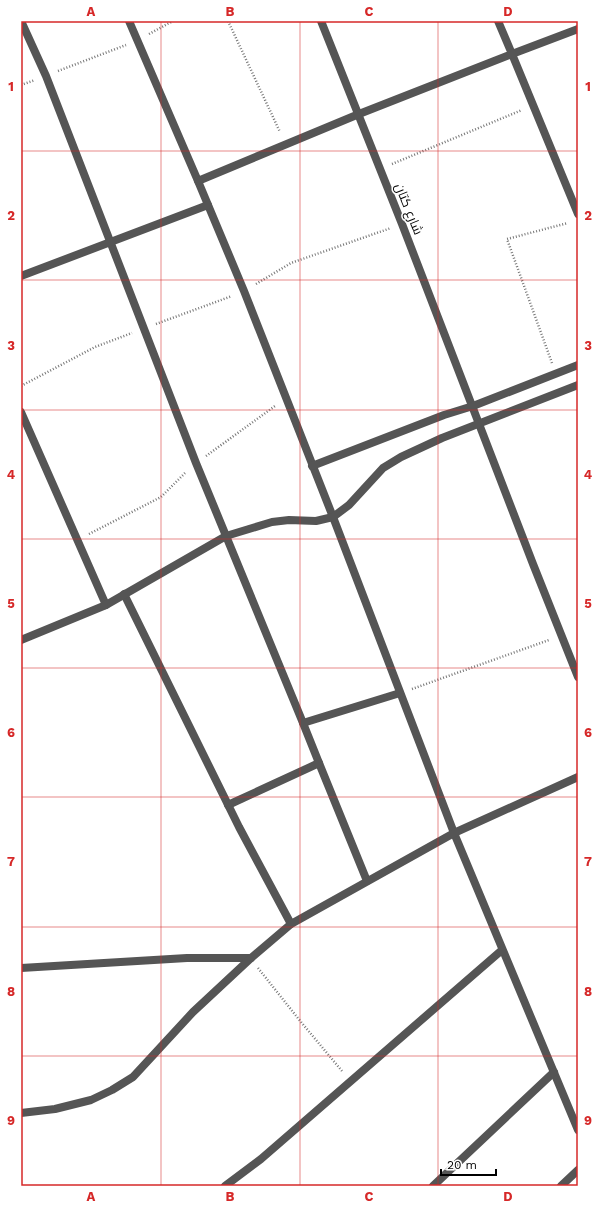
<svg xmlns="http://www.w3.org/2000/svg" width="599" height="1207" font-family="'Work Sans',Cairo,sans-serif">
  <rect width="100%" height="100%" fill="#fff"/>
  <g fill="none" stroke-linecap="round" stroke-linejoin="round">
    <g stroke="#777" stroke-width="2.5" stroke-dasharray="1 2" stroke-linecap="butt">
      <polyline points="228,21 280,132"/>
      <polyline points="149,34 173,21"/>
      <polyline points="58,71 126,45"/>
      <polyline points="21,85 35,80"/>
      <polyline points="392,164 522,110"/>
      <polyline points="256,284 291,263 391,228"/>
      <polyline points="156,324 232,296"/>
      <polyline points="552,363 507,239 568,223"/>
      <polyline points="21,386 95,347 132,333"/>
      <polyline points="206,456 275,406"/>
      <polyline points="89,534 161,497 185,473"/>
      <polyline points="412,689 549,640"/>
      <polyline points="258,968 301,1022 342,1071"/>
    </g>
    <g stroke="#555" stroke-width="8">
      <polyline points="21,21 46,76 196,463 303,723 319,763 367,881"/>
      <polyline points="129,21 198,181 244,291 333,517 454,833 578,1130"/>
      <polyline points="321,21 402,224 533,564 578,677"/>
      <polyline points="578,29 512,54 578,214"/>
      <polyline points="198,181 359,114 512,54 498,21"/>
      <polyline points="21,276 208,205"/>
      <polyline points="21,412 106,605"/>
      <polyline points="312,466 444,415 473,406 578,365"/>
      <polyline points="124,594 239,827 291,924"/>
      <polyline points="21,640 106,605 226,536 272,522 289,520 316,521 333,517 349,505 383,468 401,457 442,438 578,385"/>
      <polyline points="303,723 400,693"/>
      <polyline points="228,805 319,763"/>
      <polyline points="21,968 187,958 251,958"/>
      <polyline points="21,1113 55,1109 91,1100 112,1090 133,1077 193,1012 251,958 291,924 454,833 578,777"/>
      <polyline points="225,1186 261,1159 502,950"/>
      <polyline points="433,1186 554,1072"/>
      <polyline points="561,1186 578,1170"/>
    </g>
  </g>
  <path fill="none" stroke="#d62828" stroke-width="1" stroke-opacity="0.55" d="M161 21V1186M300 21V1186M438 21V1186M21 151H578M21 280H578M21 410H578M21 539H578M21 668H578M21 797H578M21 927H578M21 1056H578"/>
  <g text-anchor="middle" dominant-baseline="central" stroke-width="3" stroke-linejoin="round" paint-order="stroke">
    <g font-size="13" fill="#000" stroke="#fff">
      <text transform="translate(409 209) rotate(68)">شارع كتان</text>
    </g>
  </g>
  <rect width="599" height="1207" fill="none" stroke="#ffffff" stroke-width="44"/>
  <path d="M441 1169v6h55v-6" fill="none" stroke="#000000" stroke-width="2"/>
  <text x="447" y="1169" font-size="12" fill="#000000" stroke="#ffffff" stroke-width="3" paint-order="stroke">20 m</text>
  <rect x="22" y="22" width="555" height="1163" fill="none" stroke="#d62828" stroke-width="1.5"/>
  <g font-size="13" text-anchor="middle" font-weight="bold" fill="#d62828">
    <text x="91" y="16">A</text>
    <text x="230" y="16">B</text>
    <text x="369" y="16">C</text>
    <text x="508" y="16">D</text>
    <text x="11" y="91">1</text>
    <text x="588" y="91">1</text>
    <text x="11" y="220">2</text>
    <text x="588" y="220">2</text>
    <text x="11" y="350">3</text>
    <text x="588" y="350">3</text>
    <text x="11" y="479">4</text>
    <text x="588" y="479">4</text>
    <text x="11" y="608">5</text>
    <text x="588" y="608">5</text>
    <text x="11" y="737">6</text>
    <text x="588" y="737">6</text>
    <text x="11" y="866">7</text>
    <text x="588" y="866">7</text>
    <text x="11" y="996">8</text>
    <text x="588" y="996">8</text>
    <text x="11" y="1125">9</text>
    <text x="588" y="1125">9</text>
    <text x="91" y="1201">A</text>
    <text x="230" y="1201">B</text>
    <text x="369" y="1201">C</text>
    <text x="508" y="1201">D</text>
  </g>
</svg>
